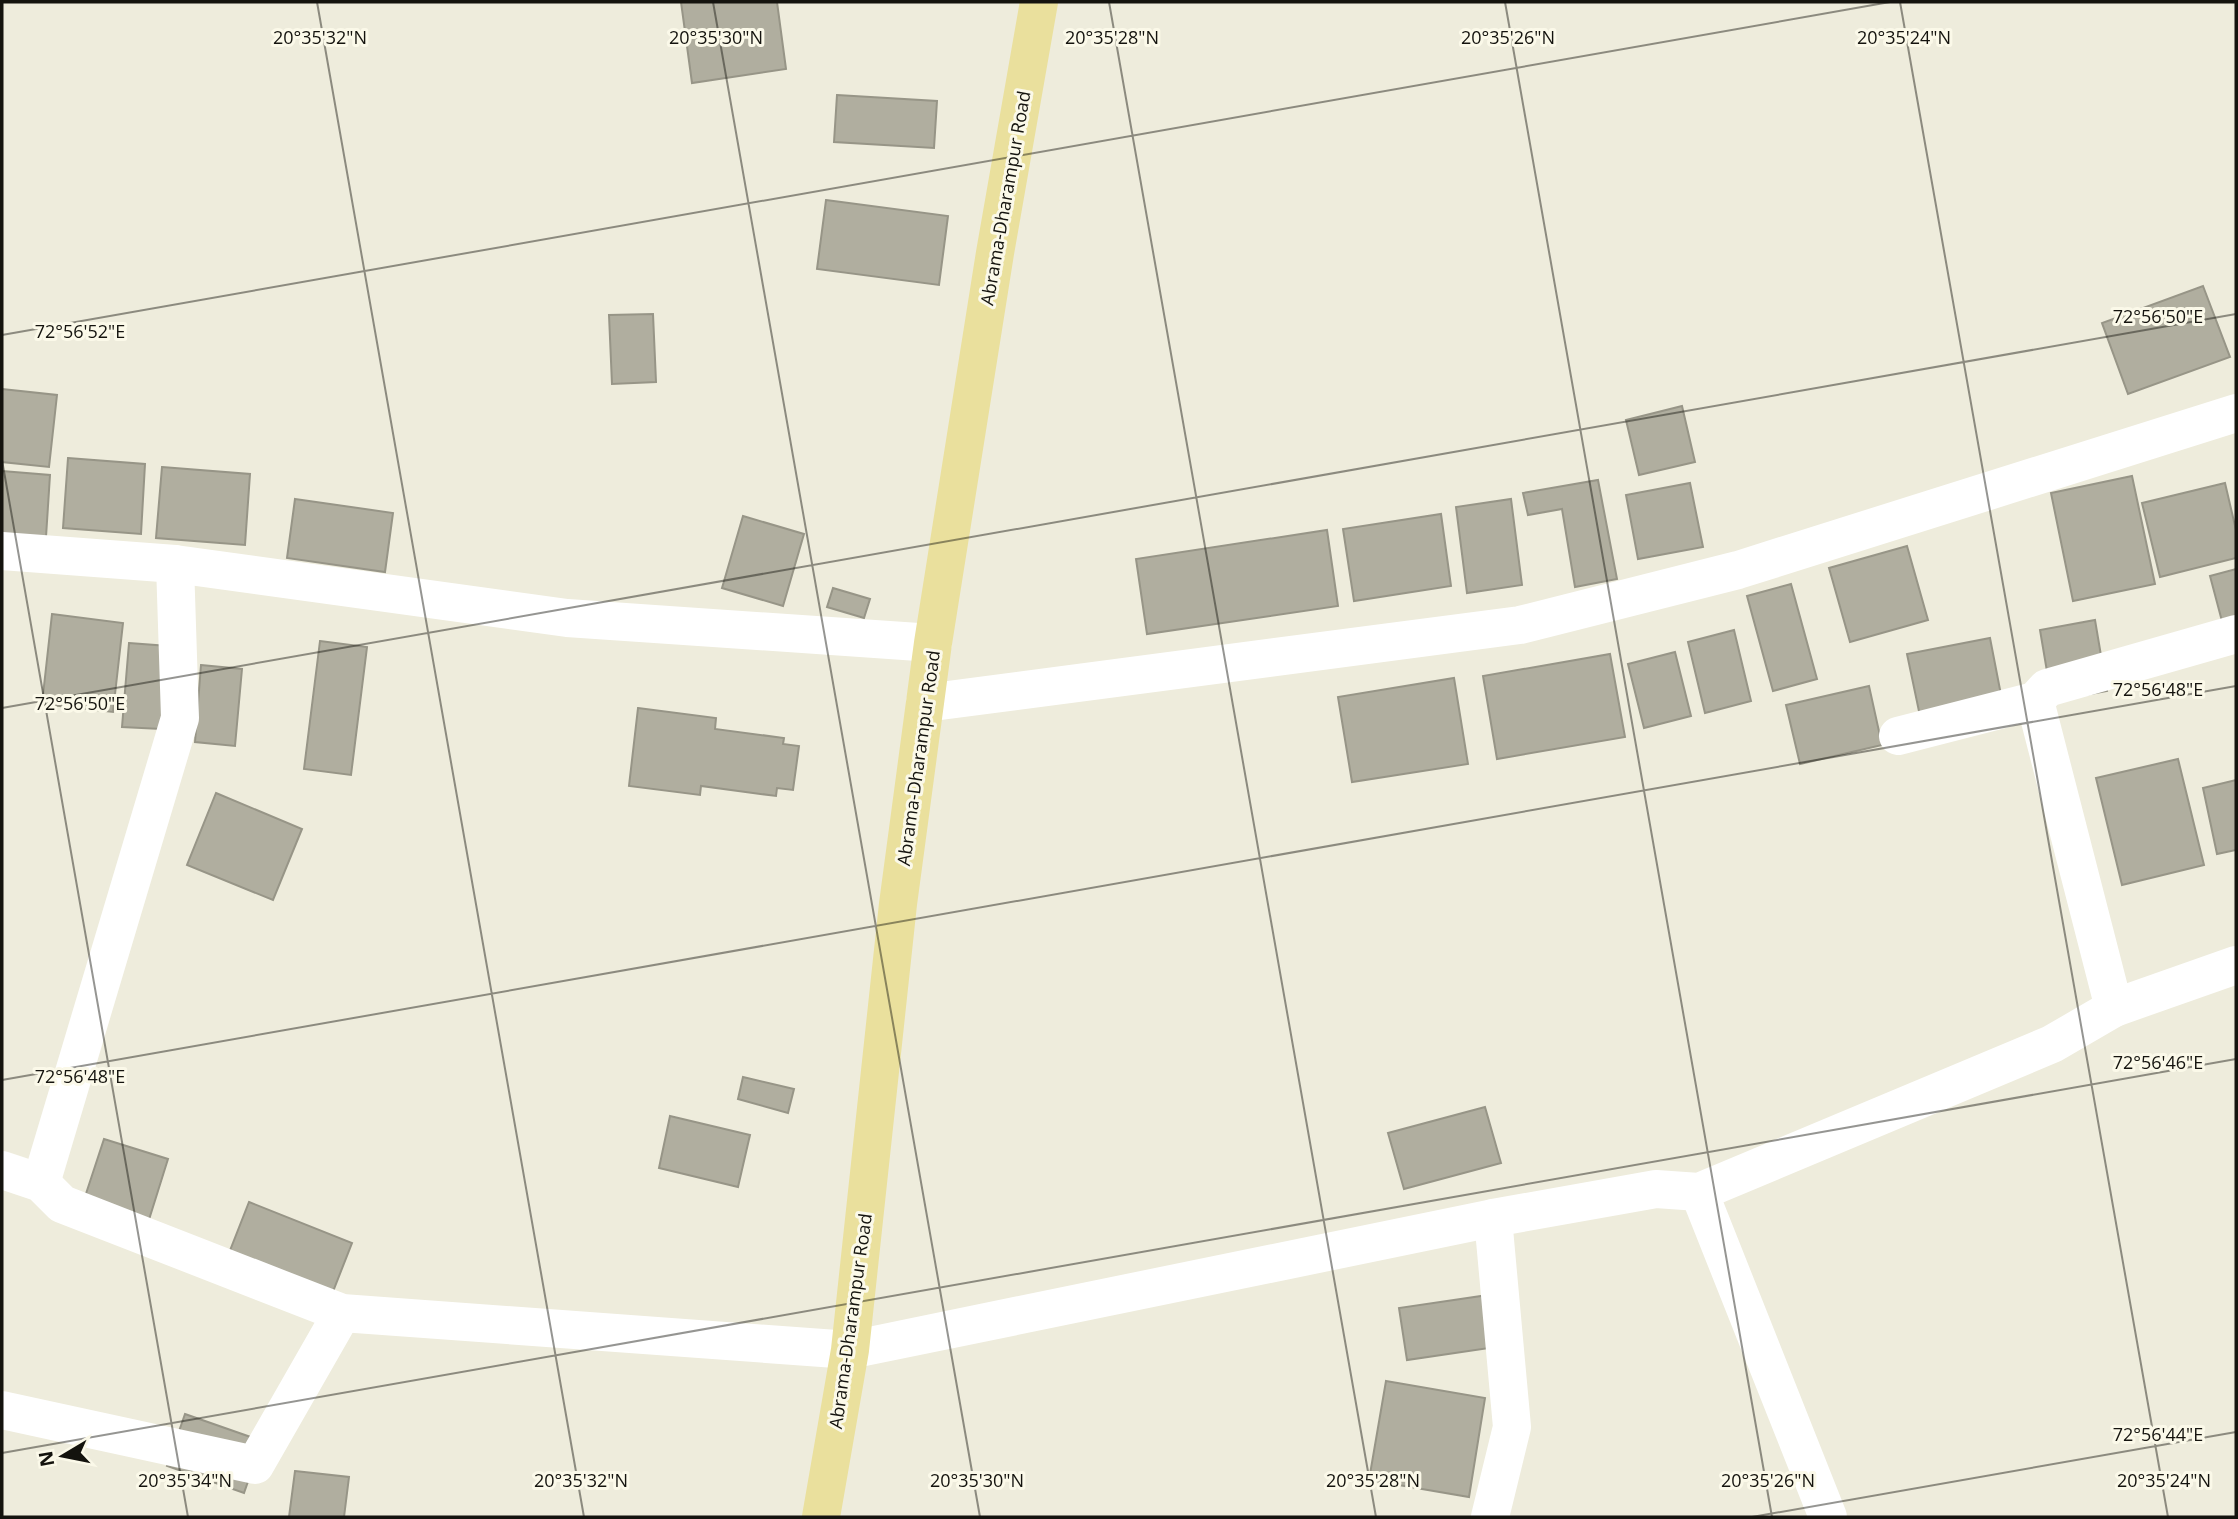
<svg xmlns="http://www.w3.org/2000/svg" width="2238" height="1519" font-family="'Open Sans',sans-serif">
  <rect width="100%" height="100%" fill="#eeecdc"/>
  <g fill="#b0ae9f" stroke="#979587" stroke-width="2">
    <polygon points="681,2 777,2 786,69 692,83"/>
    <polygon points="837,95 937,101 934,148 834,142"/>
    <polygon points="826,200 948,216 939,285 817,269"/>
    <polygon points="2203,286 2230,357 2128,394 2102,323"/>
    <polygon points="653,314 656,382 612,384 609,315"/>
    <polygon points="2,389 57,395 49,467 2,462"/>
    <polygon points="1682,406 1695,462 1639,475 1626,420"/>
    <polygon points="68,458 145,464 141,534 63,528"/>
    <polygon points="162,467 250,474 245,545 156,538"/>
    <polygon points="2,471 50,475 46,537 2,534"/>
    <polygon points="2132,476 2155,584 2073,601 2051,493"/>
    <polygon points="1598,480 1617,579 1575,587 1562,509 1528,515 1523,493"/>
    <polygon points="1690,483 1703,547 1638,559 1626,495"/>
    <polygon points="2225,483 2236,530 2236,558 2160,577 2142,503"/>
    <polygon points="295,499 393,513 385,572 287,558"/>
    <polygon points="1511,499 1522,585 1467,593 1456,507"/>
    <polygon points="1441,514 1451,586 1354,601 1343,529"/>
    <polygon points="743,516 804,534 783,606 722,588"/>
    <polygon points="1327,530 1338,606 1147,634 1136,559"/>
    <polygon points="1907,546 1928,620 1850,642 1829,568"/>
    <polygon points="2236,569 2236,621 2223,625 2210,576"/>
    <polygon points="1791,584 1817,679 1773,691 1747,596"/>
    <polygon points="833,588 870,599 864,618 827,607"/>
    <polygon points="52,614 123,623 113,712 42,704"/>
    <polygon points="2095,620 2107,691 2052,701 2040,630"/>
    <polygon points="1734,630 1751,701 1705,713 1688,642"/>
    <polygon points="1990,638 2002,700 1920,716 1907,654"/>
    <polygon points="320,641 367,647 351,775 304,769"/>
    <polygon points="129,643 168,646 161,729 122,727"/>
    <polygon points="1675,652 1691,716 1644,728 1628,664"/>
    <polygon points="1610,654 1625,737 1497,759 1483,676"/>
    <polygon points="201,665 242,669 235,746 195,742"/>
    <polygon points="1454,678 1468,764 1352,782 1338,697"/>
    <polygon points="1869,686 1882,745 1800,764 1786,705"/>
    <polygon points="638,708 716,718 715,729 784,738 783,744 799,746 793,790 777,788 776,796 701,786 700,795 629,786"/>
    <polygon points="2178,759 2204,865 2122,885 2096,778"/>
    <polygon points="2236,780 2236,850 2217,854 2203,788"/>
    <polygon points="216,793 302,829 273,900 187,865"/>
    <polygon points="743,1077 794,1089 788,1113 738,1099"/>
    <polygon points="1485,1107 1501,1163 1404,1189 1388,1133"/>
    <polygon points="670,1116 750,1135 738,1187 659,1168"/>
    <polygon points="104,1139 168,1159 142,1242 77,1221"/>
    <polygon points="249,1202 352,1243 325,1312 222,1271"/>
    <polygon points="1495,1294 1503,1346 1407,1360 1399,1308"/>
    <polygon points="1386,1381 1485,1398 1469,1497 1369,1480"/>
    <polygon points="185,1414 262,1441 244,1493 167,1466"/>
    <polygon points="295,1471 349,1477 344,1517 289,1517"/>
  </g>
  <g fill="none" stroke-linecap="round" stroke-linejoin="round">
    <g stroke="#fff" stroke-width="38">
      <polyline points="2,551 175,564 567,618 933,643"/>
      <polyline points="2035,701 2114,1008"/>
      <polyline points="925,703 1520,625 1738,570 2236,413"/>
      <polyline points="1898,736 2035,701 2047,688 2236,634"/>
      <polyline points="2,1170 41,1183 62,1204 342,1313 850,1350 1493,1218 1656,1189 1699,1192 2052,1044 2114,1008 2236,965"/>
      <polyline points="41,1183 180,718 175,564"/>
      <polyline points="1699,1192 1828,1517"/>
      <polyline points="2,1410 255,1465 342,1313"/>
      <polyline points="1490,1517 1512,1427 1493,1218"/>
    </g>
    <polyline stroke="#eae09d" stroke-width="38" points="821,1517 850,1350 898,904 933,643 995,253 1039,2"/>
  </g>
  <path fill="none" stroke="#14130e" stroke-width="2" stroke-opacity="0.45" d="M317 2 584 1517M713 2 980 1517M1109 2 1376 1517M1505 2 1772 1517M1900 2 2168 1517M2 335 1890 2M2 460 188 1517M2 708 2236 314M2 1080 2236 686M2 1453 2236 1059M1752 1517 2236 1432"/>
  <g text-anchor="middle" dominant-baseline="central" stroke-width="6" stroke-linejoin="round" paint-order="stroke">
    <g font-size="18" fill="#14130e" stroke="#fbf9e9">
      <text transform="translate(1005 198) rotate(-80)">Abrama-Dharampur Road</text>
      <text transform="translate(918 758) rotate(-82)">Abrama-Dharampur Road</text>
      <text transform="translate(850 1321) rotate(-82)">Abrama-Dharampur Road</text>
    </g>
  </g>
  <g font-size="18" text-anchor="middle" fill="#14130e" stroke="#fbf9e9" stroke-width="6" stroke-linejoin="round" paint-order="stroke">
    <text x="320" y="44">20°35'32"N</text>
    <text x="716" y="44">20°35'30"N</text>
    <text x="1112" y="44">20°35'28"N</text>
    <text x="1508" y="44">20°35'26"N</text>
    <text x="1904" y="44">20°35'24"N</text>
    <text x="2158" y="323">72°56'50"E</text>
    <text x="80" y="338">72°56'52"E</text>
    <text x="2158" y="696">72°56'48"E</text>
    <text x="80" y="710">72°56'50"E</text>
    <text x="2158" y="1069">72°56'46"E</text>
    <text x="80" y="1083">72°56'48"E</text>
    <text x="2158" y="1441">72°56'44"E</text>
    <text x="185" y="1487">20°35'34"N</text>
    <text x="581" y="1487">20°35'32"N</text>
    <text x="977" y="1487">20°35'30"N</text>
    <text x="1373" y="1487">20°35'28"N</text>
    <text x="1768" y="1487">20°35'26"N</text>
    <text x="2164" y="1487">20°35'24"N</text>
  </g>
  <rect width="2238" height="1519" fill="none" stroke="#14130e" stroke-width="7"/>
  <g transform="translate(63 1456) rotate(260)" stroke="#fbf9e9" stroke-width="5" paint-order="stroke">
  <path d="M0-5L12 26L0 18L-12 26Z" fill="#14130e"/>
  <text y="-10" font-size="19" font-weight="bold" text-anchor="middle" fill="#14130e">N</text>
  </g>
</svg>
